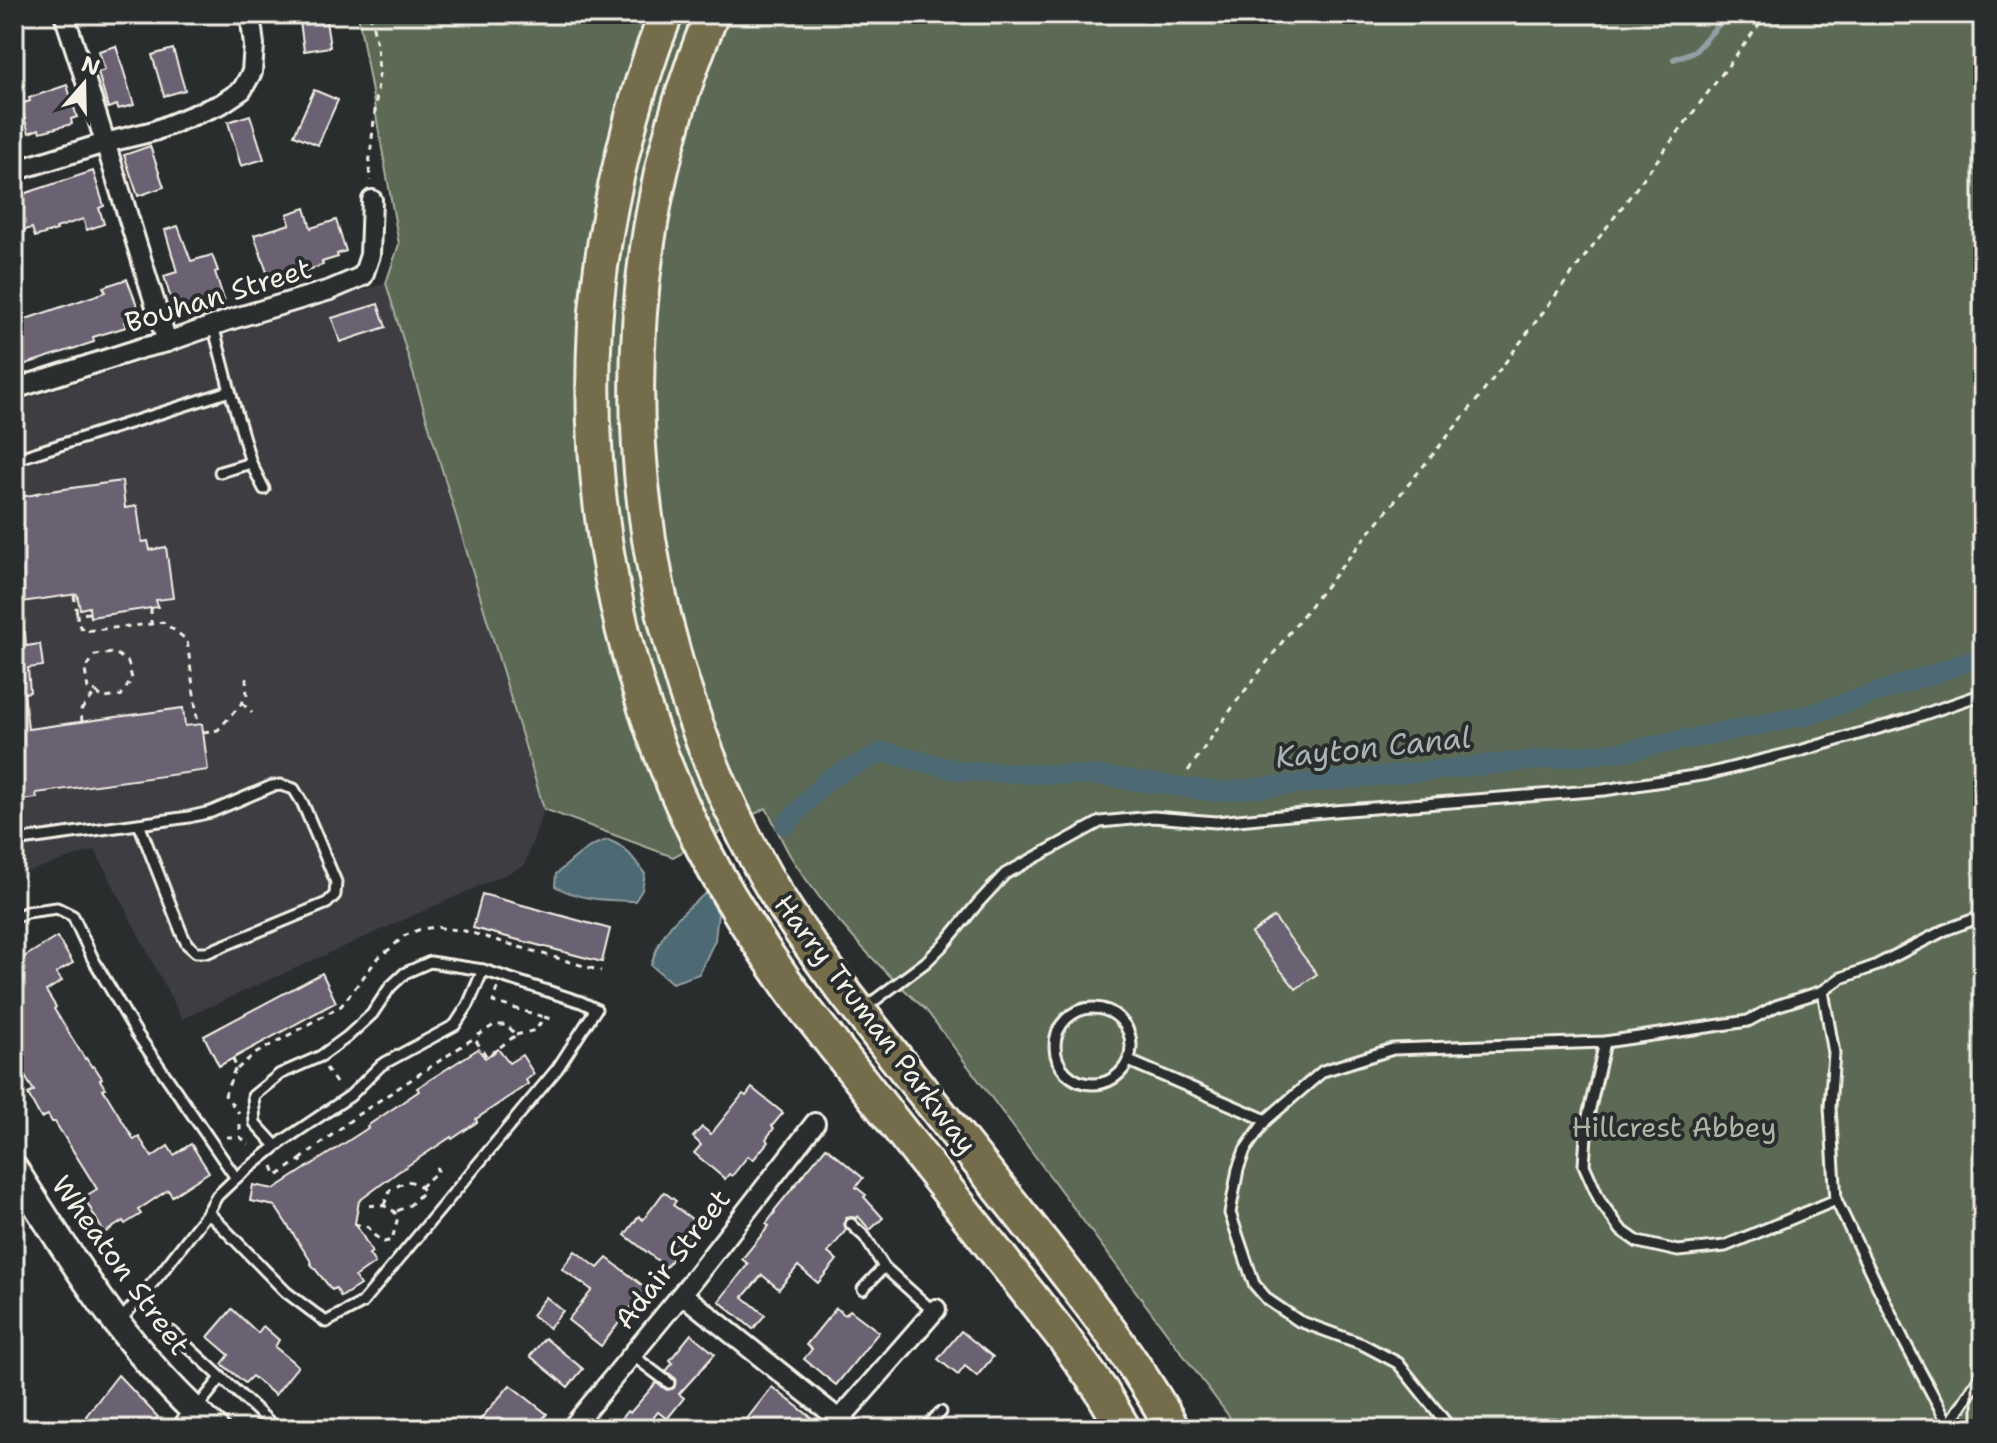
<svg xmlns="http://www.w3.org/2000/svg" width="1997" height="1443" font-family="'Shantell Sans',sans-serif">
  <rect width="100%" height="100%" fill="#2a2d2e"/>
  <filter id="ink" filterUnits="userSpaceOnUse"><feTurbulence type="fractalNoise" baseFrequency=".0125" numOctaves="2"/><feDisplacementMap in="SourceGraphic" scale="16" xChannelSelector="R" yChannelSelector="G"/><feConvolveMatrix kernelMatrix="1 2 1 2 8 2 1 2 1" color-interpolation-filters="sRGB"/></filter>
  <g filter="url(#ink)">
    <polygon fill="#3d3d42" points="386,283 544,809 524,866 182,1019 95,850 14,876 14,403"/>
    <path fill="#5b6b54" stroke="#a8ae9e" stroke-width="2" d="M358 14H1983V1429H1236L1231 1419 926 1010C876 964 828 915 791 857 782 842 775 824 766 808L673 857 544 809 386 283 399 244Z"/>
    <g fill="#4e6973" stroke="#909fa2" stroke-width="2">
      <path d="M608 840C626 846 634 859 645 874L642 890 635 901C607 900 580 901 555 886L556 874C573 860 586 845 608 840Z"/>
      <path d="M706 893 718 913 715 940 699 974 672 983 651 965C662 928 677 917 706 893Z"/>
    </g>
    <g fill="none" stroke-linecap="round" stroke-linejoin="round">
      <polyline stroke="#909fa2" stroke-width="6" points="1674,59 1695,51 1728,14"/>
      <polyline stroke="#4e6973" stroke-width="20" points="785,825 828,779 883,752 960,771 1102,776 1218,792 1626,751 1809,715 1983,657"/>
    </g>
    <g fill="#6a6272" stroke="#f4f1e8" stroke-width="2">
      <polygon points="299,14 325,14 330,47 304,51"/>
      <polygon points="116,46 134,105 118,109 117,105 108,108 98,72 105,70 99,51"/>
      <polygon points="173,49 185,90 164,96 152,55"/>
      <polygon points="67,85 77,117 71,119 72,124 40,132 39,129 29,133 20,104 30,101 29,98"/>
      <polygon points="314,90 338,100 318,145 294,135"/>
      <polygon points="250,115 264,159 241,166 228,122"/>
      <polygon points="150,146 164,187 138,196 124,155"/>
      <polygon points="93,171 104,206 99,208 104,224 87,230 83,219 56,228 57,230 35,237 32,228 14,233 14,197"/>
      <polygon points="305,208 311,228 336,220 346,251 337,254 338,257 322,262 323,265 274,282 273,277 269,278 254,235 290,224 287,214"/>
      <polygon points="178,226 191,261 212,255 218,271 215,272 225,303 204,310 203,307 176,316 164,276 177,272 165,230"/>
      <polygon points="127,279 141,316 124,322 126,327 93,337 94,342 20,366 19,362 14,364 14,323 106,292 103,287"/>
      <polygon points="378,304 386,327 340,342 332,318"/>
      <polygon points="122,481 125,508 137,506 142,542 148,541 150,550 166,547 173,598 156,600 158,607 90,617 89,607 80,609 77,594 14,603 14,498 37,494 36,493"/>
      <polygon points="14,632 25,632 26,646 40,644 43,666 28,668 30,692 24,693 28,729 183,708 185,726 202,724 208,770 36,793 37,798 14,801"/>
      <polygon points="482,894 610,929 602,962 473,928"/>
      <polygon points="1274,917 1317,974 1296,989 1251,934"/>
      <polygon points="57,937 73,963 56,973 62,981 46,991 56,1007 54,1009 85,1059 86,1058 92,1067 94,1066 102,1078 100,1080 105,1088 103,1089 134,1140 139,1137 152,1157 168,1146 174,1155 191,1144 209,1172 172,1196 168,1190 138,1210 141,1214 125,1224 123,1221 104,1233 84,1197 97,1189 55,1122 52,1122 48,1115 41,1118 28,1094 34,1091 14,1059 14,963"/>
      <polygon points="322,973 336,1002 219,1066 204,1036"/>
      <polygon points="478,1049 485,1058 498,1049 509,1063 522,1055 534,1074 526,1080 528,1084 476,1119 477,1122 452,1139 451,1137 398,1172 359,1201 355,1223 372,1252 369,1254 375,1263 355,1277 360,1285 341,1297 336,1288 332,1290 311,1264 312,1263 275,1206 250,1201 253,1185 274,1189 368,1128 367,1126 419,1091 417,1088"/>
      <polygon points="752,1088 783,1113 772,1126 774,1128 766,1139 768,1142 753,1160 748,1156 732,1176 729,1174 725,1179 694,1153 701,1145 693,1137 702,1127 711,1134 743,1094 746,1096"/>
      <polygon points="826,1147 863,1178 856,1187 866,1195 864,1197 883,1218 870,1230 858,1216 856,1218 852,1217 846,1218 844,1223 846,1230 828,1253 837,1260 818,1283 798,1266 779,1289 762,1275 743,1297 765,1315 753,1329 719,1301 748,1264 742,1259 769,1226 766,1224 775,1212 774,1211"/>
      <polygon points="664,1192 676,1201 673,1205 700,1225 666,1267 625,1235 639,1216 643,1220"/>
      <polygon points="575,1251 598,1268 607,1258 646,1288 601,1346 568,1320 592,1290 562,1269"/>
      <polygon points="546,1297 563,1311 549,1328 532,1315"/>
      <polygon points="836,1308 845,1315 850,1310 879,1332 836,1385 804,1359 812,1349 806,1345"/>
      <polygon points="232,1309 258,1333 263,1326 279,1340 275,1347 298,1366 275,1395 252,1376 245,1383 222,1364 229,1355 208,1337"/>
      <polygon points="961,1331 993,1357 977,1376 965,1366 958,1375 938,1359"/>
      <polygon points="691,1334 715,1354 679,1394 684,1398 667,1419 658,1412 646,1427 649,1429 613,1429 627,1411 630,1413 656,1383 667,1390 674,1388 676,1379 666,1371 673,1363 670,1360"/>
      <polygon points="545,1338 583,1369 568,1387 530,1356"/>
      <polygon points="118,1375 158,1417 148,1429 103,1429 86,1416"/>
      <polygon points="510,1385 547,1414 534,1429 472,1429"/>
      <polygon points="772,1387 812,1418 803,1429 739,1429"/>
    </g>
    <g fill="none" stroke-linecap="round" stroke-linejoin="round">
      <defs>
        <g id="service">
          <polyline points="14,458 19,458 230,391 213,325"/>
          <polyline points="251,463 264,489"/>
          <polyline points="220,472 251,463 230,391"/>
          <polyline points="14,841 189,817 211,812 272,786 281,785 294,789 303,804 336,882 335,895 327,903 208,952 196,952 187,944 182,934 139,824"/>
          <polyline points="14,918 27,912 57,908 73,916 93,959 137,1034 236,1178"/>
          <polyline points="1823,991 1834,1053 1830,1107 1836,1200 1904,1341 1951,1429"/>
          <circle cx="1093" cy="1046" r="38"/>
          <polyline points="863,1009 926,962 946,942 978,903 1005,874 1100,822 1153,817 1216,822 1335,811 1604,790 1707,774 1803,750 1910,719 1983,694"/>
          <polyline points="1605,1042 1587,1121 1584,1165 1600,1201 1621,1230 1638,1242 1678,1251 1725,1246 1836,1200"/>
          <polyline points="1129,1061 1266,1120"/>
          <polyline points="276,1146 255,1123 253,1096 280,1074 321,1056 347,1037 372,1014 390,987 405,973 430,962 483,970"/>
          <polyline points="851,1224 865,1237 884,1267 934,1312"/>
          <polyline points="863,1289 884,1267"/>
          <polyline points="120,1321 161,1273 208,1212 217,1196 236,1178 283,1141 350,1096 381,1065 455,1025 468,1005 483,970 581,1002 596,1009 557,1069 362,1303 326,1322 286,1292 208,1212"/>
          <polyline points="172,1332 277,1429"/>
          <polyline points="632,1355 669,1383"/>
          <polyline points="196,1409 221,1378"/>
          <polyline points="1948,1427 1983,1372"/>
          <polyline points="925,1429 941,1412"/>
          <polyline points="1451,1429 1398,1363 1362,1344 1299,1321 1268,1300 1254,1284 1230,1213 1238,1169 1245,1150 1266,1120 1323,1071 1393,1049 1605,1042 1748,1021 1776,1006 1823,991 1841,978 1875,966 1945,930 1983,916"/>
        </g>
        <g id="minor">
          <polyline points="64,14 91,97 167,342"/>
          <polyline points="14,171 105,143 154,131 221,104 242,90 252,72 254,45 250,14"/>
          <polyline points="14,389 142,348 167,342 229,320 330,290 363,276 370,255 372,200"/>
          <polyline points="682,1294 851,1429"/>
          <polyline points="14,1424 21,1429"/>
          <polyline points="833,1427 936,1309"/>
          <polyline points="181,1429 194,1412"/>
          <polyline points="571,1429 682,1294 815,1123"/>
        </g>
        <path id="secondary" d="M14 1169C72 1260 131 1358 215 1429"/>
        <g id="motorway">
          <path d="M666 14C648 59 634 105 623 152 609 209 599 267 595 325 585 494 618 670 691 824 722 890 762 949 805 1009L1062 1336 1101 1390 1124 1429"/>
          <path d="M712 14C596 290 617 603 760 866 782 907 811 947 839 985 902 1067 967 1147 1031 1228 1082 1293 1133 1357 1173 1429"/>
        </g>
      </defs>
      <use href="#service" stroke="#f4f1e8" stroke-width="15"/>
      <use href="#minor" stroke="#f4f1e8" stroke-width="24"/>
      <use href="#secondary" stroke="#f4f1e8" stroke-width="32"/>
      <use href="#motorway" stroke="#f4f1e8" stroke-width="38"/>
      <g stroke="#f4f1e8" stroke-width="3" stroke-dasharray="6 6" stroke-linecap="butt">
        <polyline points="370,14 377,45 379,74 369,166 370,181"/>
        <polyline points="74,595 77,614"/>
        <polyline points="151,608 151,624 163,622 187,640 198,725"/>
        <polyline points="90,613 77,614 78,624 84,631 151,624"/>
        <polyline points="242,703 252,713"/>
        <polyline points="82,722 81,710 96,692 103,698 121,696 132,679 128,662 115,653 95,655 85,670 88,689 96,692"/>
        <polyline points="203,732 218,730 242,703 247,696 246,677"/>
        <polyline points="1188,771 1237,701 1313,602 1477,400 1767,14"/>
        <polyline points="497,988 493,1002 544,1017"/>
        <polyline points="516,1035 536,1030 544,1017 554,1020"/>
        <polyline points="233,1059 237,1069 234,1071 225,1095 239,1113"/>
        <polyline points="326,1068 336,1083"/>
        <polyline points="237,1069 253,1055 341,1006 378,958 391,948 404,936 418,930 435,927 465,931 601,971"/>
        <polyline points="240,1124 240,1137"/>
        <polyline points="227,1137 240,1137 249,1144"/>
        <polyline points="300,1160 356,1116 474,1038 487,1057 516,1035 507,1025 494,1025 474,1038"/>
        <polyline points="273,1166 277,1176 300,1160 307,1168"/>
        <polyline points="420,1187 438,1171 436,1167"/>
        <polyline points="384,1205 390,1190 407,1181 416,1183 424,1191 410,1205 395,1212"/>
        <path d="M354 1224 368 1227 375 1236 384 1242 392 1240 398 1217C390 1203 378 1205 365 1206"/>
      </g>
      <use href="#service" stroke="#2a2d2e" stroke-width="9"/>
      <use href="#minor" stroke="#2a2d2e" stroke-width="18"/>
      <use href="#secondary" stroke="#2a2d2e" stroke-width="26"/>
      <use href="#motorway" stroke="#746c4b" stroke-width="32"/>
    </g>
  </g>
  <g text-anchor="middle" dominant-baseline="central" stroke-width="8" stroke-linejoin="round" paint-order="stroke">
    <g font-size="28" fill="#f4f1e8" stroke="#2a2d2e">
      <text transform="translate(218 295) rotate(-17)">Bouhan Street</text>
      <text transform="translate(876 1024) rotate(53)">Harry Truman Parkway</text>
      <text transform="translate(672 1259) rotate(-52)">Adair Street</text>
      <text transform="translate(121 1265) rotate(54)">Wheaton Street</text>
    </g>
    <g font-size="28" fill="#afb5a5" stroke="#2a2d2e">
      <text x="1674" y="1127">Hillcrest Abbey</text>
    </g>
    <g font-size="30" font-style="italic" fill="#a9b4b3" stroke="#2a2d2e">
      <text transform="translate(1373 747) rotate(-6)">Kayton Canal</text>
    </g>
  </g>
  <rect width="1997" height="1443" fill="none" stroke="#2a2d2e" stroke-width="48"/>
  <rect x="24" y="24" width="1949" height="1395" fill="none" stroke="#f4f1e8" stroke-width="3" filter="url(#ink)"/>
  <g transform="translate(84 84) rotate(20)" stroke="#2a2d2e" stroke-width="6" paint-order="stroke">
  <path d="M0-6L14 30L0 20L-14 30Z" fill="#f4f1e8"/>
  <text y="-12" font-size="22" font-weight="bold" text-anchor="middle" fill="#f4f1e8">N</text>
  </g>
</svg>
